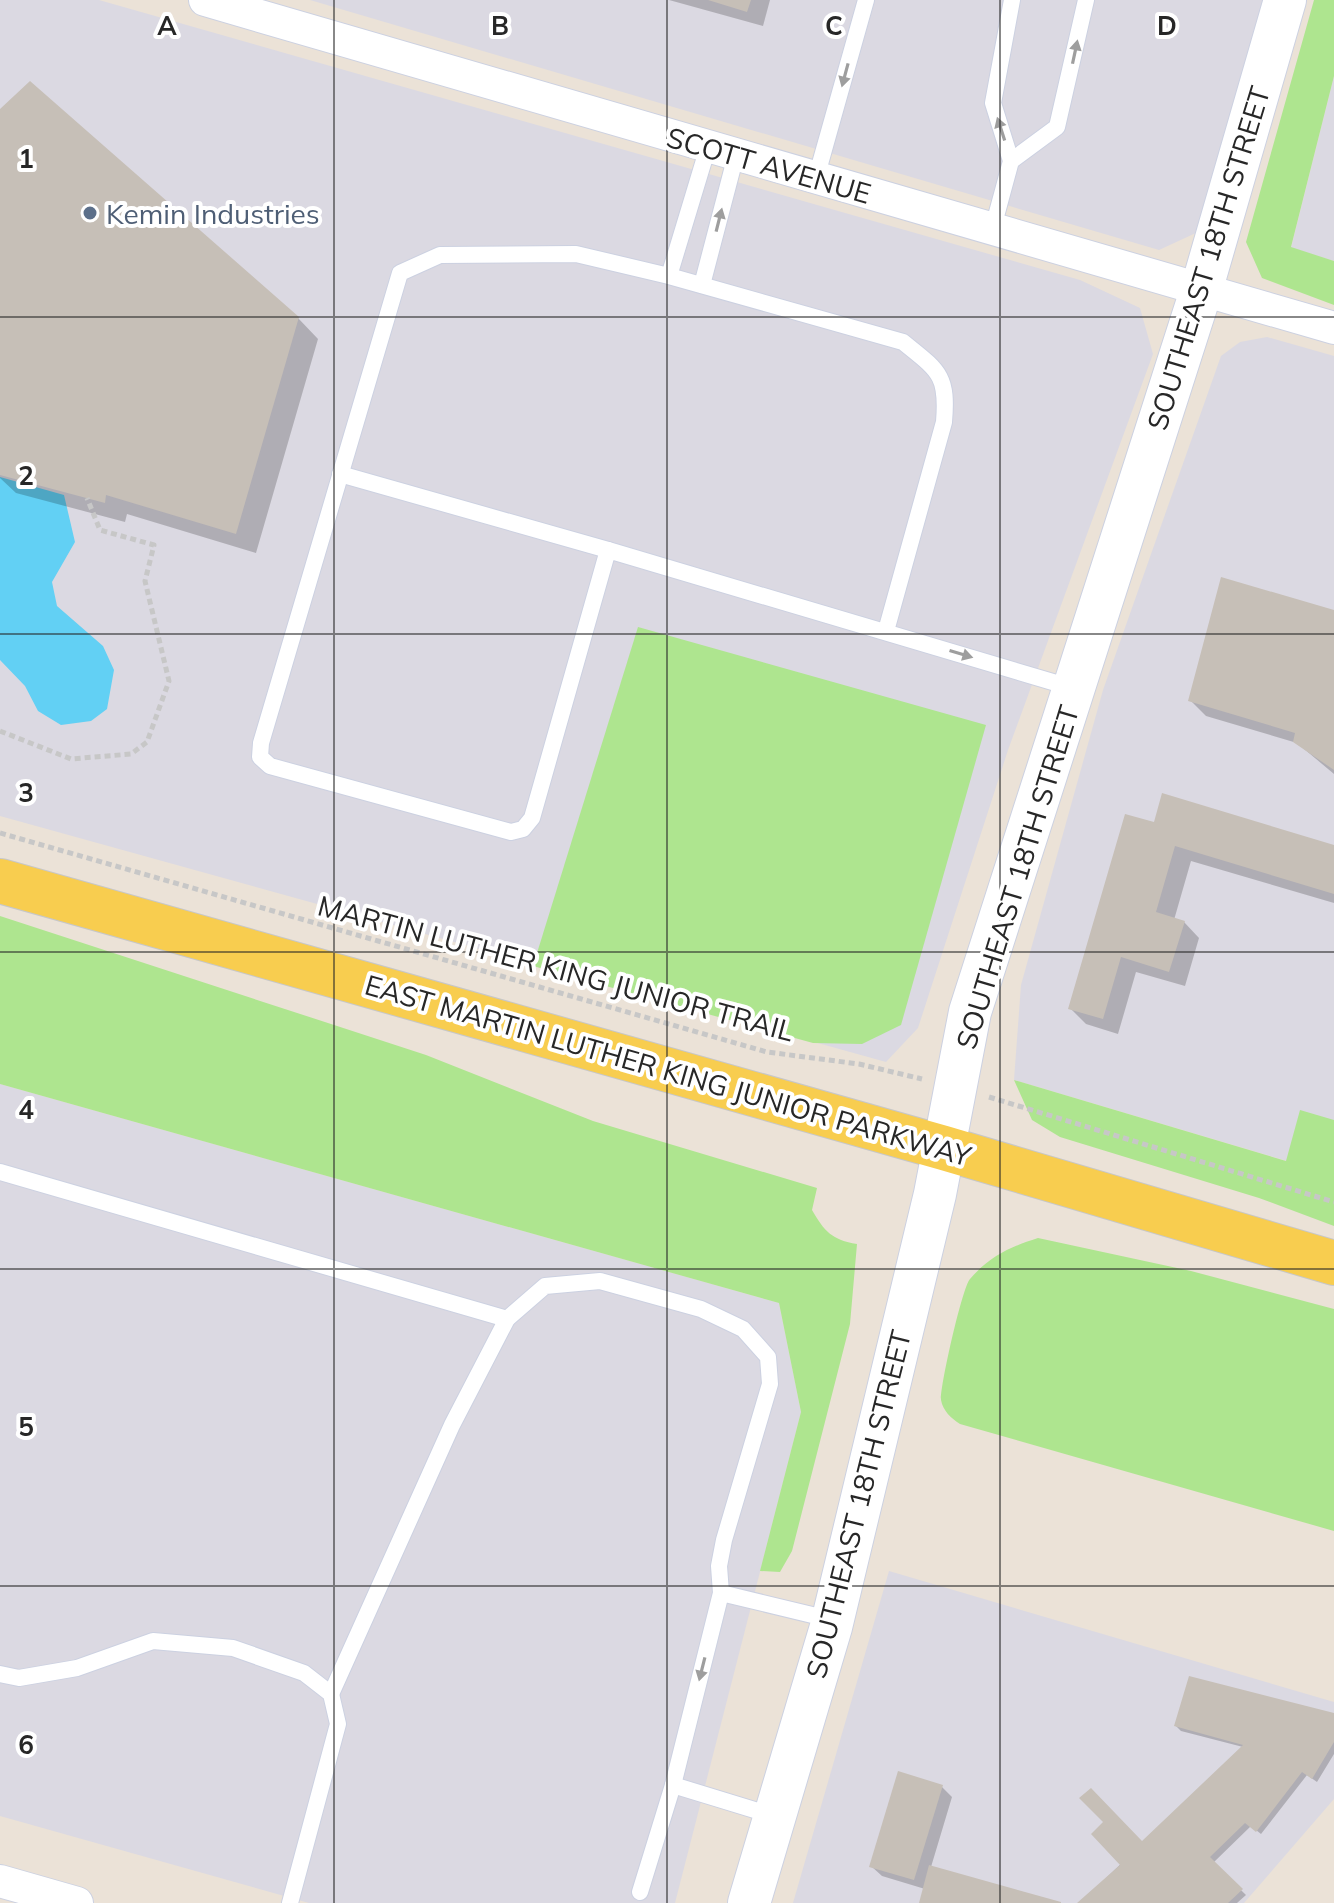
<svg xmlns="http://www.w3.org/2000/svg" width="1334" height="1903" font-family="Mulish,sans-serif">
  <rect width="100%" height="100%" fill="#ebe2d7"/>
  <g fill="#dbd9e2">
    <polygon points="0,0 99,0 1080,280 1140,308 1153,354 1008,750 918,1028 886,1062 0,816"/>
    <polygon points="310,0 1263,0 1198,232 1159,250"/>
    <polygon points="1334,76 1334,261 1291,248"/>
    <polygon points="1267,337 1334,356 1334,1175 1014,1080 1021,985 1103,690 1221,356 1240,342"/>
    <polygon points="0,1084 779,1303 801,1412 675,1903 309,1903 0,1816"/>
    <polygon points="889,1571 1334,1702 1334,1799 1244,1903 793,1903"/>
  </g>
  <g fill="#aee58f">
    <polygon points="1314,0 1334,0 1334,76 1291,247 1334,261 1334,305 1262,278 1246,242"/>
    <polygon points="638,627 986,725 901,1025 862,1044 813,1043 533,966"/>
    <path d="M0 916 426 1055 593 1121 817 1188 812 1210C824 1231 832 1240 857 1244L850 1324 792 1551 780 1572 760 1571 801 1412 779 1303 0 1084Z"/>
    <polygon points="1014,1080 1286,1161 1300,1110 1334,1120 1334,1226 1259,1198 1060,1137 1032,1120"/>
    <path d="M1038 1238 1191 1271 1334 1309V1531L960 1424C951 1418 943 1411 941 1400 940 1387 962 1288 970 1279 990 1256 1010 1247 1038 1238Z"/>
  </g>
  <polygon fill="#62d0f4" points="0,477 64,495 75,542 52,582 57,606 103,646 114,670 107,709 91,721 61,725 38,711 25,686 0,660"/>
  <g fill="#0003">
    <polygon points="669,0 770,0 763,26"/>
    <polygon points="0,112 298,318 318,339 256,553 127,514 125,522 16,493 0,478"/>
    <polygon points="1334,612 1334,774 1297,743 1206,716 1190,700"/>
    <polygon points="1155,824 1334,847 1334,903 1191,861 1174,920 1184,922 1199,938 1185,986 1136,972 1118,1034 1086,1024 1070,1008"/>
    <polygon points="1334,1715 1334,1754 1317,1782 1307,1775 1261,1834 1251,1826 1213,1863 1246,1895 1237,1903 1080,1903 1243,1747 1181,1731 1176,1726"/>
    <polygon points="942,1787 952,1797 931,1867 1057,1903 921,1903 925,1889 882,1876 871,1866"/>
  </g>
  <g fill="#c6bfb7">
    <polygon points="708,0 751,0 747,12"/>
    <polygon points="30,81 299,317 236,534 106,495 105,503 0,475 0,109"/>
    <polygon points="1221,577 1334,610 1334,770 1293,742 1295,733 1188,701"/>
    <polygon points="1162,793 1334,845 1334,894 1175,846 1156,912 1185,921 1169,972 1121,957 1103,1019 1068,1009 1125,814 1154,822"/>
    <polygon points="1189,1676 1334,1713 1334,1742 1312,1779 1302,1772 1256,1832 1245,1823 1210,1857 1243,1889 1228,1903 1077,1903 1120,1865 1091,1834 1103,1822 1079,1798 1091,1788 1142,1841 1243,1745 1174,1726"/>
    <polygon points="898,1771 943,1785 914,1880 869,1867"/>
    <polygon points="929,1865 1061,1902 1061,1903 919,1903"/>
  </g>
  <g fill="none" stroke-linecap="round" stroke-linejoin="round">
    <defs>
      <g id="service">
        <polyline points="1011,161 1057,127 1086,0"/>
        <polyline points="816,178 866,0"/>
        <polyline points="992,231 1011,161 993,103 1012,0"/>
        <polyline points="669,276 708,147"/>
        <polyline points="702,285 736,155"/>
        <polyline points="340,474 608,550"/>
        <path d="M886 631 944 422C948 375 939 371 903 342L669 276 576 254 440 255 400 273 261 743 260 757 270 766 511 832 523 829 532 818 608 550 1073 688"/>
        <polyline points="0,1172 507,1319"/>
        <polyline points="721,1593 833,1620"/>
        <polyline points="0,1674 19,1678 77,1668 153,1641 233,1648 304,1673 331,1694 338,1724 290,1903"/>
        <polyline points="331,1694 452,1425 507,1319 545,1286 600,1281 701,1309 743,1329 768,1357 770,1384 724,1540 719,1566 721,1593 673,1785 640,1892"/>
        <polyline points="673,1785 774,1816"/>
      </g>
      <g id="minor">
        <polyline points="205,0 1334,328"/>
        <polyline points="0,1881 77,1903"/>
      </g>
      <polyline id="tertiary" points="749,1903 831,1627 935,1194 970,1012 1201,291 1285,0"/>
      <polyline id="primary" points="0,881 944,1148 1334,1263"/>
    </defs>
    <use href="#service" stroke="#ccd1e1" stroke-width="18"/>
    <use href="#minor" stroke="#ccd1e1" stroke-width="34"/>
    <use href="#tertiary" stroke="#ccd1e1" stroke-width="44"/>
    <use href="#primary" stroke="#c7c7c7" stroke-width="46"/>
    <g stroke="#c7c7c7" stroke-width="5" stroke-dasharray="6 4" stroke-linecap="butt">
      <polyline points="0,731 71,759 131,754 147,742 169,681 145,581 154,545 100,530 87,498"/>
      <polyline points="0,833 767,1052 859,1064 922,1079"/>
      <polyline points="989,1097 1334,1202"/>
    </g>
    <use href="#service" stroke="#fff" stroke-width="16"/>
    <use href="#minor" stroke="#fff" stroke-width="32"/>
    <use href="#tertiary" stroke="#fff" stroke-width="42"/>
    <use href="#primary" stroke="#f8cd4f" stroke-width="44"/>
  </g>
  <defs><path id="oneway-solid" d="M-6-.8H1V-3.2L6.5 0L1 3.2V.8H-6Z" transform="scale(2)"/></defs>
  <g fill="#9e9e9e">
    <use href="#oneway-solid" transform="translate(1075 52) rotate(-78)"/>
    <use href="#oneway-solid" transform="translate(845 75) rotate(105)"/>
    <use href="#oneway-solid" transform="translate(1001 129) rotate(-108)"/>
    <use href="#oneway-solid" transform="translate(719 220) rotate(-76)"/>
    <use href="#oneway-solid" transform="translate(961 654) rotate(17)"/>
    <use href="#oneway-solid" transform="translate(702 1669) rotate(104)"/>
  </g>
  <path fill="none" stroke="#272727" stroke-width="2" stroke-opacity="0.55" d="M334 0V1903M667 0V1903M1000 0V1903M0 317H1334M0 634H1334M0 952H1334M0 1269H1334M0 1586H1334"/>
  <circle fill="#5c6f8a" stroke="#fff" stroke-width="3" cx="90" cy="213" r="8"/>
  <g text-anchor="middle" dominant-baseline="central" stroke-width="8" stroke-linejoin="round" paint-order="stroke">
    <g font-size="28" fill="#272727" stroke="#fff">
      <text transform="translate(769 165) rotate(16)">SCOTT AVENUE</text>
      <text transform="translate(1208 258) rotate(-73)">SOUTHEAST 18TH STREET</text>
      <text transform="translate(1017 877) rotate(-73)">SOUTHEAST 18TH STREET</text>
      <text transform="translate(556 968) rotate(15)">MARTIN LUTHER KING JUNIOR TRAIL</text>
      <text transform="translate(668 1070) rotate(16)">EAST MARTIN LUTHER KING JUNIOR PARKWAY</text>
      <text transform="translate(858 1504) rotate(-76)">SOUTHEAST 18TH STREET</text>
    </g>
    <g font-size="28" fill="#4e5e75" stroke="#fff" text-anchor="start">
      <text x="106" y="213">Kemin Industries</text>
    </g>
  </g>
  <g font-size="26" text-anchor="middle" font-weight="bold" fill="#272727" stroke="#fff" stroke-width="8" stroke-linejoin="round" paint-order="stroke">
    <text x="167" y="35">A</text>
    <text x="500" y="35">B</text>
    <text x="834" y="35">C</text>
    <text x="1167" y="35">D</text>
    <text x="26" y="168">1</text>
    <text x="26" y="485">2</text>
    <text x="26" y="802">3</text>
    <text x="26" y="1119">4</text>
    <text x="26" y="1436">5</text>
    <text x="26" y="1754">6</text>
  </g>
</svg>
